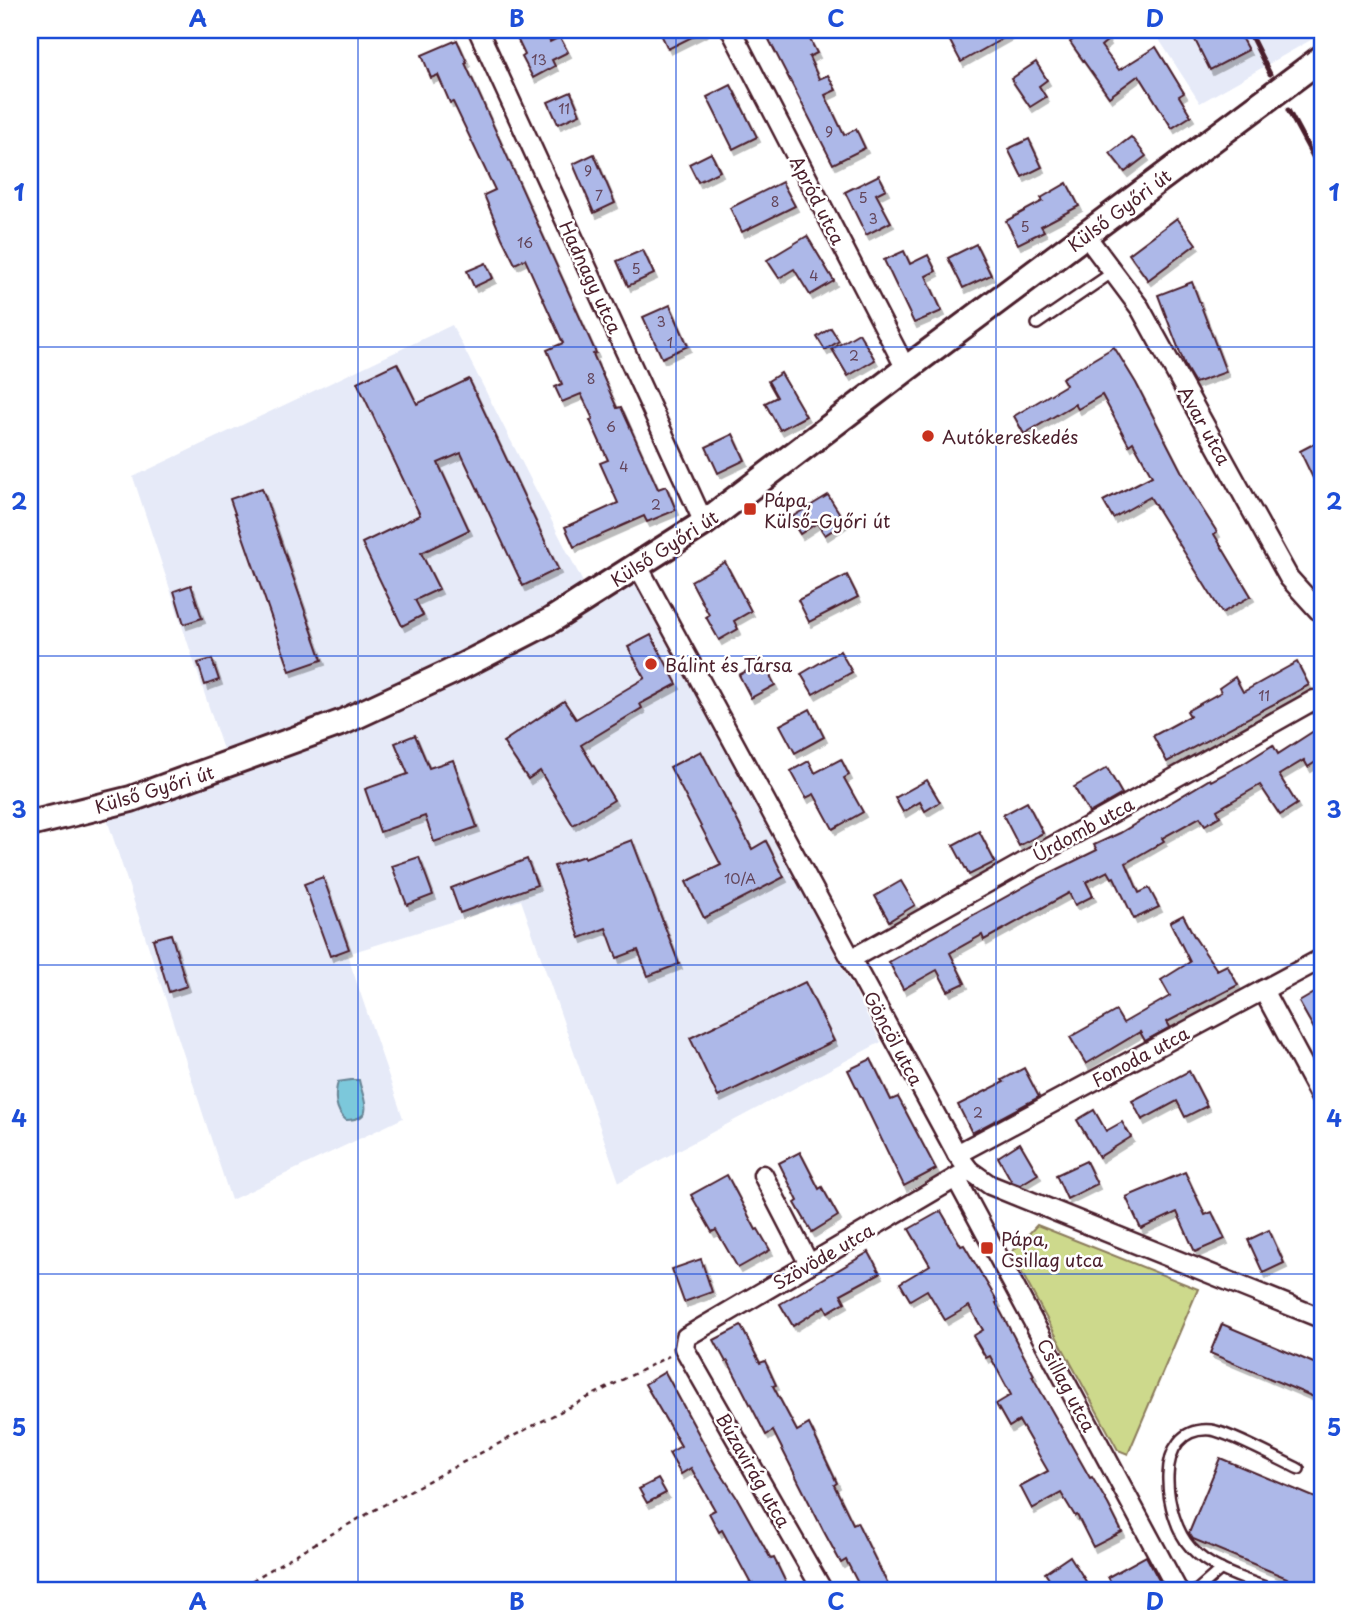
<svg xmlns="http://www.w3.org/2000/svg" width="1353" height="1621" font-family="'Playpen Sans',sans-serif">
  <defs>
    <filter id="shadow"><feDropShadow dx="3" dy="5" stdDeviation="0" flood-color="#0004"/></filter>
  </defs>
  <rect width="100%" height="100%" fill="#fff"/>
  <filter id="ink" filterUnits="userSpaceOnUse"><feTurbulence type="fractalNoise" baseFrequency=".0143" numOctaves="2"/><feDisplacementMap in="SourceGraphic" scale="14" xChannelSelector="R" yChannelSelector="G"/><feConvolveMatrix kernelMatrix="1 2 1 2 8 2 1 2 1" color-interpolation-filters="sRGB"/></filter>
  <g filter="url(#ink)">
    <g fill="#e6eaf8">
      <polygon points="1153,30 1323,30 1323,33 1200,103"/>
      <polygon points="452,325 595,606 640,581 881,1042 619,1182 521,900 347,954 403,1118 231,1200 107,819 232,777 133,477"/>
    </g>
    <polygon fill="#cdd98c" stroke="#8c7c5c" stroke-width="2" points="1037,1225 1198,1289 1128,1454 1118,1450 1011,1253"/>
    <path fill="#7cc8db" stroke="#688495" stroke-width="2" d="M351 1080H359C363 1100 377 1119 346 1120 335 1111 334 1095 338 1082Z"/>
    <g fill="#adb8e8" stroke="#4a1f2b" stroke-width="2" filter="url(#shadow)">
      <polygon points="513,30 545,30 550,42 560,37 568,52 552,60 555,66 533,78 522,57 525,55"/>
      <polygon points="659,30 706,30 668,49"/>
      <polygon points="764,30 805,30 817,53 809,57 819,79 828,75 836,90 825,95 844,135 856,129 865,148 833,164"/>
      <polygon points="944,30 1018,30 961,62"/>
      <polygon points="1087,30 1101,30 1108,40 1101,46 1119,70 1156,47 1184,93 1179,96 1191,116 1172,128 1139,75 1109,97 1070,42"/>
      <polygon points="1190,30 1237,30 1248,50 1210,70"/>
      <polygon points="457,40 467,62 465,63 596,353 593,354 617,408 621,407 658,489 666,486 676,510 647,522 644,516 574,547 565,527 618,503 600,463 608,460 590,420 593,419 581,394 562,402 555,387 562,384 547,350 563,343 525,259 515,264 502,238 484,195 495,190 453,102 450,103 438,75 431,78 422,55"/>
      <polygon points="1036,62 1047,80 1039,86 1046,97 1030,107 1011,79"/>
      <polygon points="731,85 757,137 733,149 707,97"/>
      <polygon points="571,92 580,114 558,124 548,102"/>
      <polygon points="1131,137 1146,156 1125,172 1110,153"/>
      <polygon points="1029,139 1042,167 1022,177 1008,149"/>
      <polygon points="711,153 720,171 698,182 689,164"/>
      <polygon points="594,154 615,203 594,213 573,164"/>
      <polygon points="879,175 886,189 876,194 891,222 866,235 845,192"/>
      <polygon points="782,182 795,206 742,232 730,208"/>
      <polygon points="1067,183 1079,206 1041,226 1044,231 1018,244 1006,221 1043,201 1041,198"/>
      <polygon points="1177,218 1196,244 1148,280 1129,254"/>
      <polygon points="807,236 834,281 810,295 794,269 779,278 767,260"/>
      <polygon points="976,244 991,275 963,288 948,258"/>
      <polygon points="643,250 654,274 628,286 617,261"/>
      <polygon points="904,251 910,264 928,255 936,271 926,276 942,311 914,323 884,260"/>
      <polygon points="486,263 493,278 474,287 467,271"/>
      <polygon points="1192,282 1226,372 1195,383 1186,368 1158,295"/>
      <polygon points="670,305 688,346 662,358 643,317"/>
      <polygon points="831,328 839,341 825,350 817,337"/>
      <polygon points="859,333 875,360 848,376 832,349"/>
      <polygon points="1114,347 1136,383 1194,496 1217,532 1214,534 1251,596 1222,613 1150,497 1113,518 1103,501 1152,476 1133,442 1129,445 1102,395 1078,409 1075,404 1024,434 1014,416 1066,385 1062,378"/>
      <polygon points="397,363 417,404 469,379 558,569 523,586 461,453 438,463 469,530 421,553 439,589 415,600 423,615 402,626 362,543 420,515 357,382"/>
      <polygon points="781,373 806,416 780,430 765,403 777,397 768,381"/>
      <polygon points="733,434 745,460 718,473 706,447"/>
      <polygon points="1323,439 1323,499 1300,451"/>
      <polygon points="262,488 322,660 290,671 230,499"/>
      <polygon points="828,495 845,522 825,535 817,523 800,534 790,518"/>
      <polygon points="725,562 751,611 734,621 738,629 719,640 706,617 709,615 691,581"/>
      <polygon points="847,575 858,597 809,622 798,600"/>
      <polygon points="191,585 202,618 184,624 174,591"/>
      <polygon points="651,635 677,684 640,704 642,708 581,745 614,800 573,825 540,771 528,779 503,742 564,701 576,719 645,678 628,647"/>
      <polygon points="840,651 852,672 813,694 801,674"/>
      <polygon points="212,659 219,680 205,685 198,663"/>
      <polygon points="763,662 775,685 751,698 739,675"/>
      <polygon points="1297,662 1309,685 1167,762 1153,736 1190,716 1187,711 1221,692 1219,688 1235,677 1243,692"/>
      <polygon points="810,709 824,737 795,753 780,725"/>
      <polygon points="1323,725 1323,757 1308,767 1304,760 1279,775 1297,804 1280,815 1260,785 1217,810 1220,816 1205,825 1200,817 1162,838 1164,841 1126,863 1139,893 1149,888 1159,907 1134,919 1114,877 1112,878 1108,871 1086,882 1093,896 1075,905 1069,893 984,940 982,935 950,953 965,983 948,991 937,970 903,989 889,962 1038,879 1097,850 1094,845 1120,833 1210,779 1211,781 1241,765 1273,745 1278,754"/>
      <polygon points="415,735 429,768 453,760 477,827 434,842 425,816 380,832 365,789 408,774 395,743"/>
      <polygon points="701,751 752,849 766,841 784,877 704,918 686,882 721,865 670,767"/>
      <polygon points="841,759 849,775 844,778 863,812 833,829 814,794 806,798 791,771 809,761 815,773"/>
      <polygon points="1107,768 1122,794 1089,813 1074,787"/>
      <polygon points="927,780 940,802 925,811 920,802 903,812 895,798"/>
      <polygon points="1027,802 1043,833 1019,846 1003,815"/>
      <polygon points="979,831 995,862 969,875 953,845"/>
      <polygon points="632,840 679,964 648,976 638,950 617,958 606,928 580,938 554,866 584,856 584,858"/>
      <polygon points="419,857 433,895 407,905 392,866"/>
      <polygon points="527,859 537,885 460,913 451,888"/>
      <polygon points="323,877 349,949 330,956 304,884"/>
      <polygon points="901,881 915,905 889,921 875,896"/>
      <polygon points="1183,915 1195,938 1217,970 1227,965 1238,985 1167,1022 1170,1027 1145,1041 1140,1032 1086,1064 1070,1037 1116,1011 1123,1023 1170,996 1161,980 1190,962 1170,922"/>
      <polygon points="171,934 187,986 169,992 153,939"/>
      <polygon points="805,982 834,1041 718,1097 690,1038"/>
      <polygon points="1323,988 1323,1045 1299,1002"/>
      <polygon points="871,1059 891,1100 898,1097 936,1169 904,1186 848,1070"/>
      <polygon points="1024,1068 1039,1097 972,1133 958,1105 1004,1082 1002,1080"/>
      <polygon points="1189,1071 1207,1106 1185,1117 1177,1101 1142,1120 1132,1101"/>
      <polygon points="1094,1110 1106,1131 1122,1122 1131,1137 1099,1157 1077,1120"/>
      <polygon points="1020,1143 1038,1174 1020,1185 1012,1182 998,1157"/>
      <polygon points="800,1152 819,1189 822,1187 838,1216 812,1232 795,1203 798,1201 779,1163"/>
      <polygon points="1086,1161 1097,1184 1067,1199 1056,1175"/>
      <polygon points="1185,1172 1205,1215 1212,1212 1225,1239 1195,1252 1177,1212 1141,1229 1126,1197"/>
      <polygon points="727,1175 756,1230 758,1229 770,1250 738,1268 716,1230 712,1232 691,1195"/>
      <polygon points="941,1211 961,1246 964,1245 998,1302 996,1303 1034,1375 1032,1376 1090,1478 1092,1477 1108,1504 1122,1532 1093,1547 1077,1515 1075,1516 1061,1493 1032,1509 1020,1486 1048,1471 1019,1421 1009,1427 996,1404 1011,1395 990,1356 986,1358 973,1336 983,1330 969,1306 945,1320 927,1290 910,1300 900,1283 930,1265 909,1229"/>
      <polygon points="1269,1230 1284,1263 1263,1273 1248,1240"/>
      <polygon points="869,1252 880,1273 841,1294 845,1302 828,1312 825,1306 793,1326 780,1304"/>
      <polygon points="701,1259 712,1292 684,1302 672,1269"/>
      <polygon points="1222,1324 1323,1367 1323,1401 1210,1353"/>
      <polygon points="741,1326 760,1363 765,1361 776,1385 773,1386 797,1431 809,1424 837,1483 834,1485 853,1524 857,1522 891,1591 862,1591 846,1560 841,1563 823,1530 773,1431 766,1435 728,1361 726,1362 714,1340"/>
      <polygon points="665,1372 716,1466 737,1498 771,1559 774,1558 790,1591 758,1591 753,1583 751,1584 722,1530 719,1532 709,1513 715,1510 691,1468 681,1474 669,1453 681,1446 645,1384"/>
      <polygon points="1220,1458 1323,1501 1323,1591 1303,1591 1284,1583 1287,1578 1193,1539 1189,1533"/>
      <polygon points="658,1479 666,1493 647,1503 639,1489"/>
      <polygon points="1070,1556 1092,1591 1057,1591 1045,1573"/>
      <polygon points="1146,1556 1161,1584 1149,1591 1116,1591 1108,1577"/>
    </g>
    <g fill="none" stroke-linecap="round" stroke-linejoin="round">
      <defs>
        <g id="lane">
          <polyline points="1037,324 1113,272"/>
          <polyline points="1196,1591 1221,1569"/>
          <path d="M1276 1591C1248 1580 1212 1571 1191 1548 1164 1519 1150 1425 1211 1430 1228 1432 1280 1460 1299 1469"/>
        </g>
        <g id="street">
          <polyline points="478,30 704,523"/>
          <polyline points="731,30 906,369"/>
          <polyline points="1086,236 1140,308 1289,578 1318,610 1323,613"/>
          <polyline points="638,566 957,1154 969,1170 990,1185 1323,1319"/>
          <polyline points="851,959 1314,700"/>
          <polyline points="1263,990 1323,1102"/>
          <polyline points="957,1154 1323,958"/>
          <polyline points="763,1175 809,1264"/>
          <polyline points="956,1178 1178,1591"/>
          <polyline points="823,1591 684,1348 686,1337 969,1170"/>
        </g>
        <polyline id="secondary" points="30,824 131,799 343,722 451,672 550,621 704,523 906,369 1323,57"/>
      </defs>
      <use href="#lane" stroke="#4a1f2b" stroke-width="14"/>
      <use href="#street" stroke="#4a1f2b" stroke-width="23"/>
      <use href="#secondary" stroke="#4a1f2b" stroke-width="30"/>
      <path stroke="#4a1f2b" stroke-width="2.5" stroke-dasharray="5 5" stroke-linecap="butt" d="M235 1591C375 1505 523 1431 669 1356"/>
      <use href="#lane" stroke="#fff" stroke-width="9"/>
      <use href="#street" stroke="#fff" stroke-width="18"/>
      <use href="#secondary" stroke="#fff" stroke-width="24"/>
      <g stroke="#4a1f2b" stroke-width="5">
        <polyline points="1248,30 1270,74"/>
        <polyline points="1288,110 1323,175"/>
      </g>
    </g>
  </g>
  <path fill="none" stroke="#1d4ed8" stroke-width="2" stroke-opacity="0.55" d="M358 30V1591M676 30V1591M996 30V1591M30 347H1323M30 656H1323M30 965H1323M30 1274H1323"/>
  <g fill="#c8321e" stroke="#fff" stroke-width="2.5">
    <circle cx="928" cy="436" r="7"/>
    <rect x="743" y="502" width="14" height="14" rx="3.5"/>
    <circle cx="651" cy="664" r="7"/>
    <rect x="980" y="1241" width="14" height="14" rx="3.5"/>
  </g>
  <g text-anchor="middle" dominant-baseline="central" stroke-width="5" stroke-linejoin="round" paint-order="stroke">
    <g font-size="14" fill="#63455a">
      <text x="539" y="59">13</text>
      <text x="564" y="108">11</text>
      <text x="829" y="131">9</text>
      <text x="588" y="170">9</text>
      <text x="599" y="195">7</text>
      <text x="863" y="197">5</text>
      <text x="775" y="201">8</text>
      <text x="873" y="218">3</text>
      <text x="1025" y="226">5</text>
      <text x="525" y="242">16</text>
      <text x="636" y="268">5</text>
      <text x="814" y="275">4</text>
      <text x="661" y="321">3</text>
      <text x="670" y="342">1</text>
      <text x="854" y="355">2</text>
      <text x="591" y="378">8</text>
      <text x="611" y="426">6</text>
      <text x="624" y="466">4</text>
      <text x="656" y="504">2</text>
      <text x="1264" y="695">11</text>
      <text x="740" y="878">10/A</text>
      <text x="978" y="1112">2</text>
    </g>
    <g font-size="18" fill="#4a1f2b" stroke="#fff">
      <text transform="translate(818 200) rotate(63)">Apród utca</text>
      <text transform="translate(1119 210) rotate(-37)">Külső Győri út</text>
      <text transform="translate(591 277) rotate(65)">Hadnagy utca</text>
      <text transform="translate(1205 425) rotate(61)">Avar utca</text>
      <text transform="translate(664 548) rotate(-33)">Külső Győri út</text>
      <text transform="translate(154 789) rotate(-17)">Külső Győri út</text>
      <text transform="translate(1083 829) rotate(-29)">Úrdomb utca</text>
      <text transform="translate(894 1038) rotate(62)">Göncöl utca</text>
      <text transform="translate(1140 1056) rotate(-28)">Fonoda utca</text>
      <text transform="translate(823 1256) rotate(-30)">Szövöde utca</text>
      <text transform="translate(1067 1385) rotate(62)">Csillag utca</text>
      <text transform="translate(754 1470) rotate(60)">Búzavirág utca</text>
    </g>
    <g font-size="18" fill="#4a1f2b" stroke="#fff" text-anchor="start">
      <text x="942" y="436">Autókereskedés</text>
      <text x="764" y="499">Pápa,<tspan x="764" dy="21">Külső-Győri út</tspan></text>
      <text x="665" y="664">Bálint és Társa</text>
      <text x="1001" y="1238">Pápa,<tspan x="1001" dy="21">Csillag utca</tspan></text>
    </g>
  </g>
  <rect width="1353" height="1621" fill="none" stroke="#fff" stroke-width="77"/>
  <rect x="38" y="38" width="1276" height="1544" fill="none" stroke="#1d4ed8" stroke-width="2.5"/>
  <g font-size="23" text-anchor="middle" font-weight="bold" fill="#1d4ed8">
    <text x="198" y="27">A</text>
    <text x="517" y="27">B</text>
    <text x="836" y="27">C</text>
    <text x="1155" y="27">D</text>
    <text x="19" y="201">1</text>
    <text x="1334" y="201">1</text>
    <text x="19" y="510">2</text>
    <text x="1334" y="510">2</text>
    <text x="19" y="818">3</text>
    <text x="1334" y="818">3</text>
    <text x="19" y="1127">4</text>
    <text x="1334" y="1127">4</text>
    <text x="19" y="1436">5</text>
    <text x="1334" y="1436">5</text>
    <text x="198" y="1610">A</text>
    <text x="517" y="1610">B</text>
    <text x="836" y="1610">C</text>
    <text x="1155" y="1610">D</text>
  </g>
</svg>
